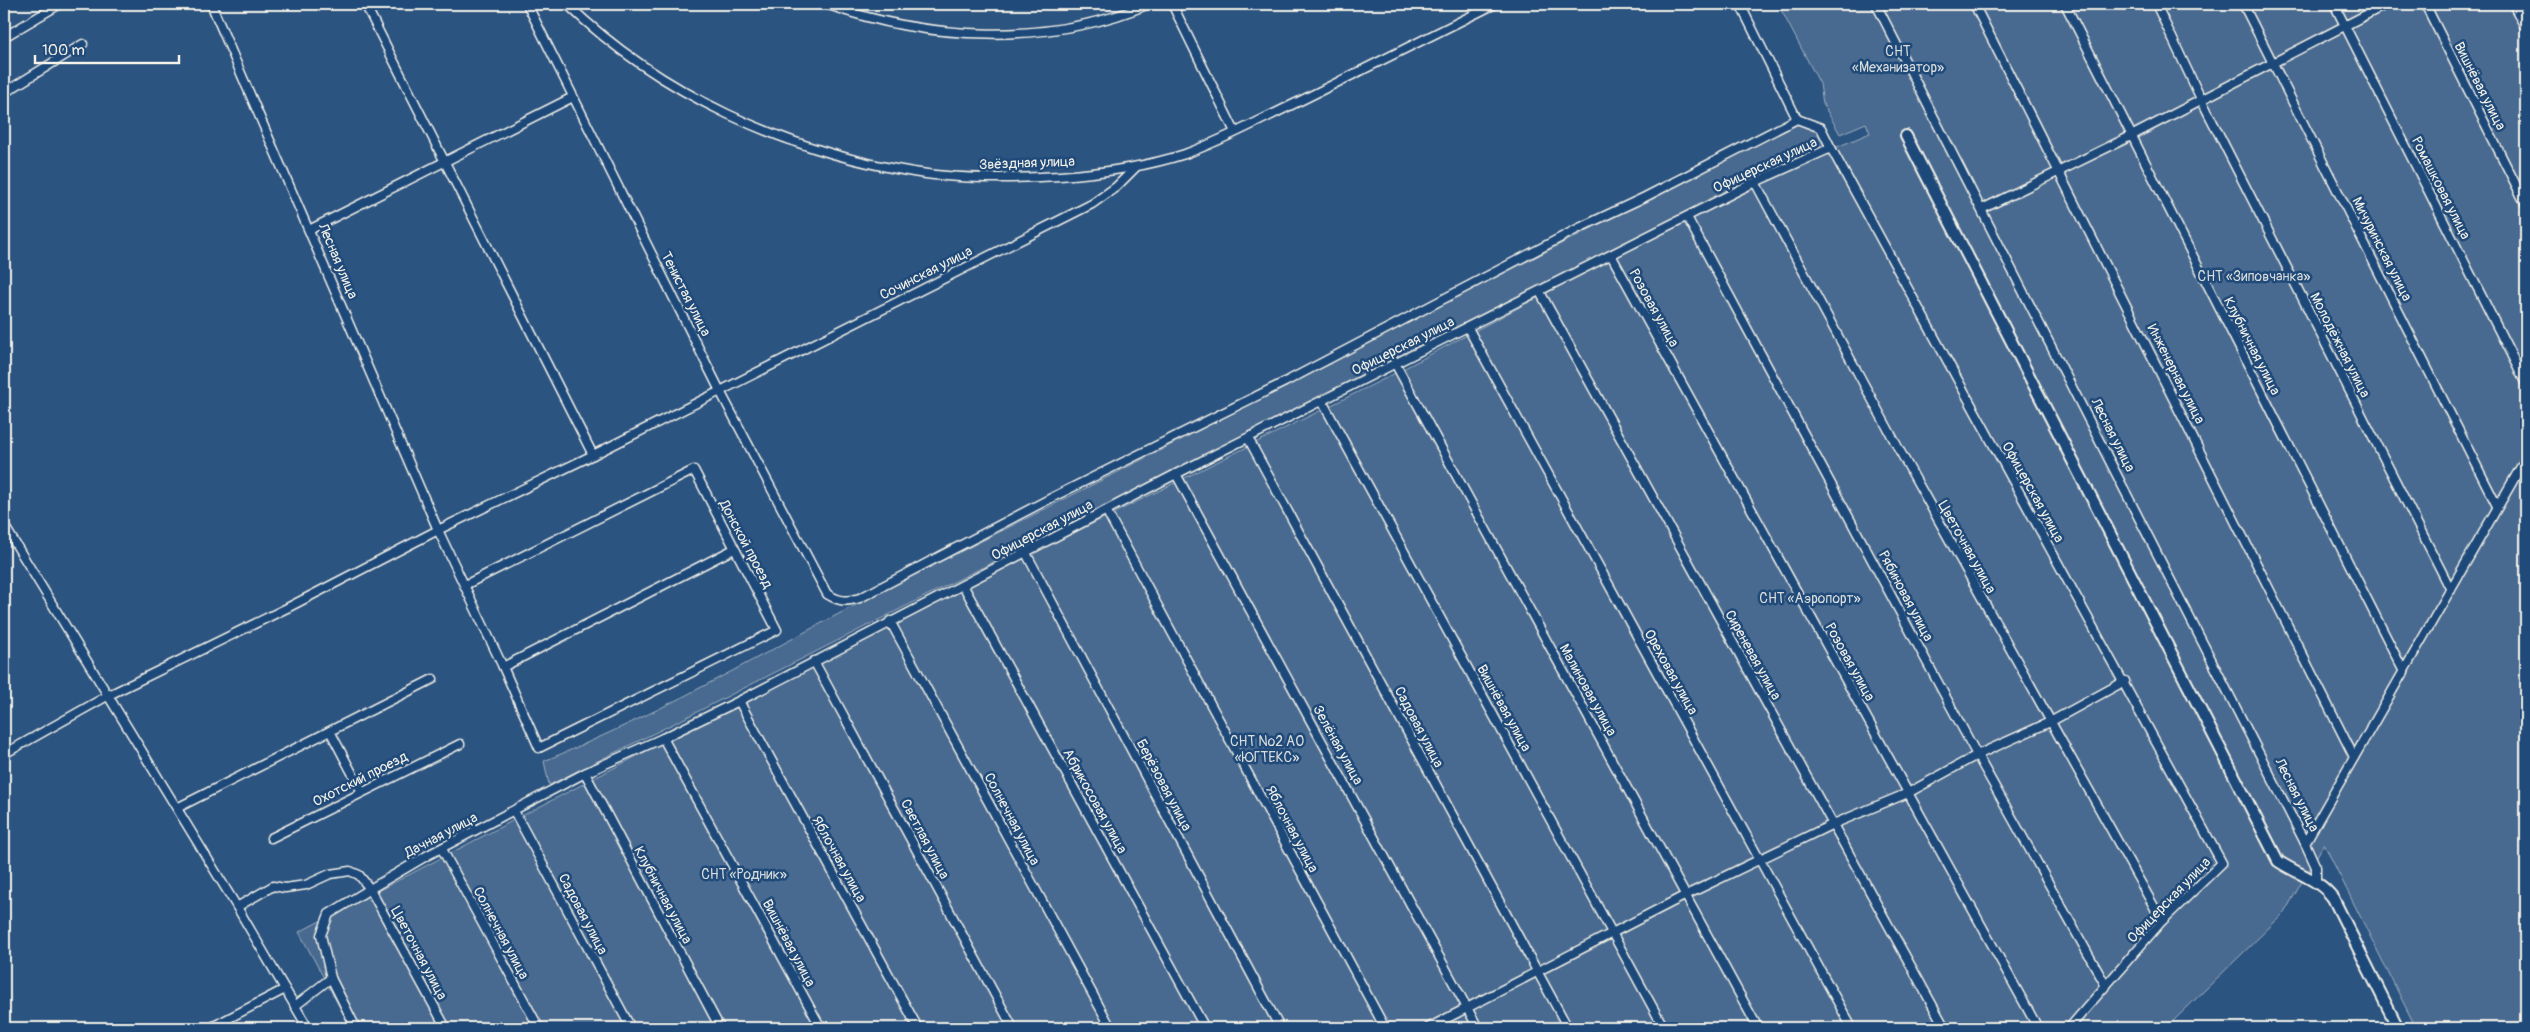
<svg xmlns="http://www.w3.org/2000/svg" width="2530" height="1032" font-family="Pangolin,sans-serif">
  <rect width="100%" height="100%" fill="#2c5481"/>
  <filter id="ink" filterUnits="userSpaceOnUse"><feTurbulence type="fractalNoise" baseFrequency=".02" numOctaves="2"/><feDisplacementMap in="SourceGraphic" scale="10" xChannelSelector="R" yChannelSelector="G"/><feConvolveMatrix kernelMatrix="1 2 1 2 8 2 1 2 1" color-interpolation-filters="sRGB"/></filter>
  <g filter="url(#ink)">
    <g fill="#496b90" stroke="#9eaebc">
      <polygon points="1778,4 2526,4 2526,1028 2416,1028 2324,844 2284,913 2166,1028 351,1028 299,932 777,683 820,659 1386,378 1755,182 1870,133 1866,123 1840,134 1823,104 1820,84"/>
      <path d="M1806 118 1827 143 1623 243 685 718 549 785 544 761C671 710 790 637 912 576 1212 426 1508 270 1806 118Z"/>
    </g>
    <g fill="none" stroke-linecap="round" stroke-linejoin="round">
      <defs>
        <g id="street">
          <polyline points="211,4 438,530 503,667 539,748 777,630 694,470 465,585"/>
          <polyline points="365,4 593,455"/>
          <path d="M527 4 720 391 827 594C840 602 846 602 860 598L1055 496 1285 382 1579 228 1645 197 1797 119 1821 128 1831 148"/>
          <path d="M567 4C660 94 786 151 913 172 961 180 1012 179 1060 176 1102 173 1145 167 1185 154 1224 140 1262 119 1300 101 1365 69 1430 37 1495 4"/>
          <path d="M826 4C927 41 1050 46 1149 4"/>
          <polyline points="1172,4 1235,132"/>
          <polyline points="1740,4 1797,119"/>
          <polyline points="1876,4 2305,843 2316,867 2316,881"/>
          <polyline points="1974,4 2354,757"/>
          <polyline points="2065,4 2404,672"/>
          <polyline points="2156,4 2201,99 2451,590"/>
          <polyline points="2243,4 2497,506"/>
          <polyline points="2334,4 2526,384"/>
          <polyline points="2425,4 2526,205"/>
          <polyline points="2513,4 2526,29"/>
          <polyline points="4,37 60,4"/>
          <polyline points="4,93 83,44"/>
          <polyline points="1755,182 1901,453 2162,921"/>
          <polyline points="1982,209 2131,136 2387,4"/>
          <polyline points="1687,217 1977,755 2106,986"/>
          <polyline points="309,230 573,97"/>
          <polyline points="1611,255 2038,1028"/>
          <polyline points="1540,292 1945,1028"/>
          <polyline points="1468,328 1852,1028"/>
          <polyline points="1396,365 1758,1028"/>
          <polyline points="1322,401 1664,1028"/>
          <polyline points="1248,438 1568,1028"/>
          <polyline points="1176,474 1478,1028"/>
          <polyline points="1106,510 1385,1028"/>
          <polyline points="4,525 237,907"/>
          <polyline points="1026,553 1280,1028"/>
          <polyline points="963,585 1205,1028"/>
          <polyline points="890,621 1111,1028"/>
          <polyline points="814,661 1013,1028"/>
          <polyline points="503,667 734,549"/>
          <polyline points="739,701 918,1028"/>
          <polyline points="330,731 362,792"/>
          <polyline points="663,738 821,1028"/>
          <polyline points="4,754 109,695 287,608 438,530 593,455 1092,204 1116,187 1136,167"/>
          <polyline points="585,773 720,1028"/>
          <polyline points="177,808 433,679"/>
          <polyline points="514,811 631,1028"/>
          <polyline points="271,838 460,744"/>
          <polyline points="2305,843 2526,458"/>
          <polyline points="442,849 539,1028"/>
          <polyline points="285,989 237,907 273,886 285,888 306,885 330,874 350,871 359,875 370,889 446,1028"/>
          <polyline points="295,1006 308,1028"/>
          <polyline points="210,1028 285,989 295,1006 331,978"/>
          <polyline points="356,1028 331,978 321,935 329,914 370,889 428,855 585,773 663,738 739,701 1176,474 1755,182 1831,148 2222,863 2162,921 2069,1028"/>
          <polyline points="1428,1028 1686,895 1831,825 1908,793 1977,755 2050,722 2125,681"/>
        </g>
        <path id="secondary" d="M1906 136 2278 861C2297 874 2319 879 2333 898L2398 1028"/>
      </defs>
      <use href="#street" stroke="#f4f1e8" stroke-width="11"/>
      <use href="#secondary" stroke="#f4f1e8" stroke-width="14"/>
      <use href="#street" stroke="#1f4a7a" stroke-width="8"/>
      <use href="#secondary" stroke="#1f4a7a" stroke-width="10"/>
    </g>
  </g>
  <g text-anchor="middle" dominant-baseline="central" stroke-width="5" stroke-linejoin="round" paint-order="stroke">
    <g font-size="14" fill="#dadddb" stroke="#1f4a7a">
      <text x="1898" y="51">СНТ<tspan x="1898" dy="16">«Механизатор»</tspan></text>
      <text x="2254" y="276">СНТ «Зиповчанка»</text>
      <text x="1810" y="598">СНТ «Аэропорт»</text>
      <text x="1267" y="741">СНТ №2 АО<tspan x="1267" dy="16">«ЮГТЕКС»</tspan></text>
      <text x="744" y="874">СНТ «Родник»</text>
    </g>
    <g font-size="14" fill="#f4f1e8" stroke="#1f4a7a">
      <text transform="translate(2480 86) rotate(63)">Вишнёвая улица</text>
      <text transform="translate(1027 163) rotate(-2)">Звёздная улица</text>
      <text transform="translate(1765 165) rotate(-25)">Офицерская улица</text>
      <text transform="translate(2441 188) rotate(63)">Ромашковая улица</text>
      <text transform="translate(2382 249) rotate(63)">Мичуринская улица</text>
      <text transform="translate(338 261) rotate(67)">Лесная улица</text>
      <text transform="translate(926 273) rotate(-27)">Сочинская улица</text>
      <text transform="translate(686 294) rotate(63)">Тенистая улица</text>
      <text transform="translate(1654 308) rotate(61)">Розовая улица</text>
      <text transform="translate(2340 345) rotate(63)">Молодёжная улица</text>
      <text transform="translate(1403 346) rotate(-27)">Офицерская улица</text>
      <text transform="translate(2252 346) rotate(63)">Клубничная улица</text>
      <text transform="translate(2176 374) rotate(63)">Инженерная улица</text>
      <text transform="translate(2113 435) rotate(63)">Лесная улица</text>
      <text transform="translate(2033 492) rotate(61)">Офицерская улица</text>
      <text transform="translate(1042 530) rotate(-28)">Офицерская улица</text>
      <text transform="translate(746 544) rotate(62)">Донской проезд</text>
      <text transform="translate(1967 547) rotate(61)">Цветочная улица</text>
      <text transform="translate(1906 596) rotate(62)">Рябиновая улица</text>
      <text transform="translate(1753 655) rotate(61)">Сиреневая улица</text>
      <text transform="translate(1850 662) rotate(61)">Розовая улица</text>
      <text transform="translate(1671 672) rotate(61)">Ореховая улица</text>
      <text transform="translate(1588 690) rotate(61)">Малиновая улица</text>
      <text transform="translate(1504 708) rotate(61)">Вишнёвая улица</text>
      <text transform="translate(1419 727) rotate(62)">Садовая улица</text>
      <text transform="translate(1338 745) rotate(61)">Зелёная улица</text>
      <text transform="translate(360 779) rotate(-27)">Охотский проезд</text>
      <text transform="translate(1164 785) rotate(62)">Берёзовая улица</text>
      <text transform="translate(2297 795) rotate(63)">Лесная улица</text>
      <text transform="translate(1095 801) rotate(61)">Абрикосовая улица</text>
      <text transform="translate(1012 819) rotate(62)">Солнечная улица</text>
      <text transform="translate(1292 829) rotate(62)">Яблочная улица</text>
      <text transform="translate(441 835) rotate(-28)">Дачная улица</text>
      <text transform="translate(925 839) rotate(62)">Светлая улица</text>
      <text transform="translate(839 859) rotate(61)">Яблочная улица</text>
      <text transform="translate(663 895) rotate(62)">Клубничная улица</text>
      <text transform="translate(2169 900) rotate(-46)">Офицерская улица</text>
      <text transform="translate(583 914) rotate(62)">Садовая улица</text>
      <text transform="translate(501 933) rotate(62)">Солнечная улица</text>
      <text transform="translate(789 943) rotate(62)">Вишнёвая улица</text>
      <text transform="translate(419 953) rotate(62)">Цветочная улица</text>
    </g>
  </g>
  <rect width="2530" height="1032" fill="none" stroke="#1f4a7a" stroke-width="20"/>
  <rect x="10" y="10" width="2510" height="1012" fill="none" stroke="#f4f1e8" stroke-width="2" filter="url(#ink)"/>
  <path d="M35 55v8h144v-8" fill="none" stroke="#f4f1e8" stroke-width="2.5"/>
  <text x="42" y="55" font-size="15" fill="#f4f1e8" stroke="#1f4a7a" stroke-width="4" paint-order="stroke">100 m</text>
</svg>
